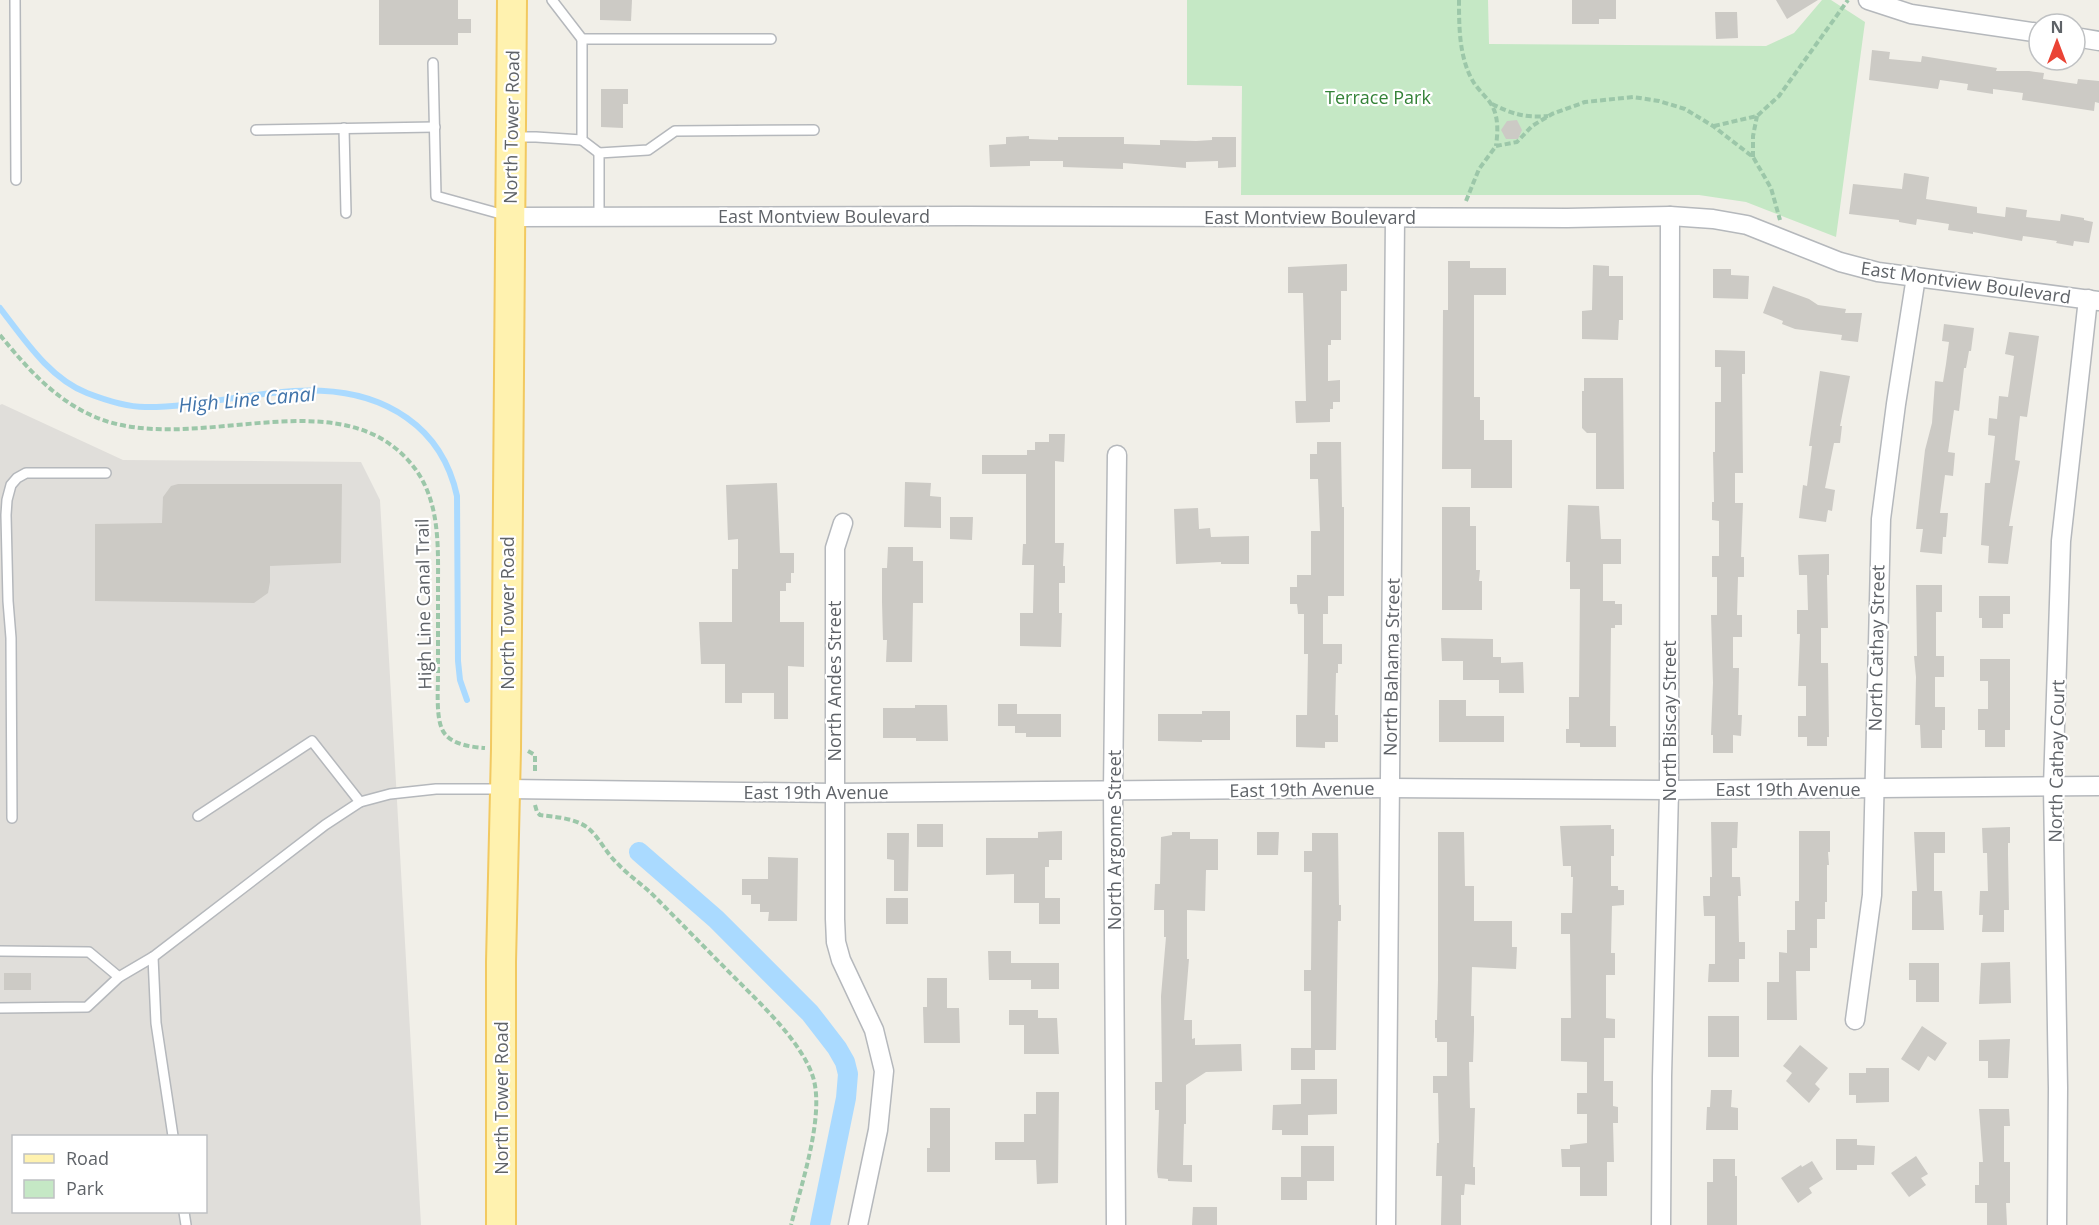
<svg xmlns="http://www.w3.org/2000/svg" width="2099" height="1225" font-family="'Open Sans',sans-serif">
  <rect width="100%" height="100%" fill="#f1efe8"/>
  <path fill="#e0deda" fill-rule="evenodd" d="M2 404 123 460 361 462 380 500 421 1225H0V405ZM14 1136H206V1212H14Z"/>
  <polygon fill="#c5e8c5" points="1187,0 1488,0 1489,44 1766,46 1794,33 1822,0 1831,0 1865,22 1836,237 1746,202 1699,195 1241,195 1242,86 1187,85"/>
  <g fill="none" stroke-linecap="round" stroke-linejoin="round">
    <path stroke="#aadaff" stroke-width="6" d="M0 308C24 339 49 378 87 393 105 400 126 407 145 407 231 408 329 363 407 418 434 437 450 464 457 496L458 661 460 680 467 700"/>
    <polyline stroke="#aadaff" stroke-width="20" points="639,852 716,919 810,1013 837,1048 845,1062 848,1074 846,1098 820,1225"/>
  </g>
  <g fill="#cccac5">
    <polygon points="379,0 458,0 458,19 471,19 471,33 458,33 458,45 379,45"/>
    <polygon points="600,0 632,0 631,21 600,20"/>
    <polygon points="1572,0 1616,0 1616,19 1599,19 1599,24 1572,24"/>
    <polygon points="1776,0 1818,0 1787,19"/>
    <polygon points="1715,12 1737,12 1738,38 1716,39"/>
    <polygon points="1872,50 1890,52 1889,59 1921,62 1922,56 1997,68 1996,71 2029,71 2044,73 2043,79 2077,84 2078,79 2099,81 2099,103 2095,102 2094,111 2022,100 2023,93 1993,89 1993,94 1967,90 1968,84 1940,80 1938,89 1869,80"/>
    <polygon points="601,89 628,89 628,104 623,104 623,128 601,127"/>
    <polygon points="1517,120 1522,130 1518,139 1506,139 1501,130 1507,121"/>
    <polygon points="1029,136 1029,139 1058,140 1058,137 1124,137 1124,144 1160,145 1160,140 1196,141 1212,140 1212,137 1236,137 1236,167 1218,168 1218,161 1186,162 1186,168 1123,163 1123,169 1063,167 1063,161 1030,161 1030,166 990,167 989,145 1006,144 1006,137"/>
    <polygon points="1904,173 1929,177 1926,199 1977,207 1977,213 2005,217 2006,207 2027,210 2026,217 2060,221 2061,214 2084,218 2084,220 2093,222 2089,243 2074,241 2073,246 2056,243 2057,241 2023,236 2022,241 1973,232 1973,234 1948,230 1949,224 1917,219 1916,225 1899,222 1899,220 1849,214 1853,184 1902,189"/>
    <polygon points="1448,261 1470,261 1470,268 1506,268 1506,295 1474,295 1474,397 1480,397 1480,420 1484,420 1484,440 1512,440 1512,488 1471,488 1471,469 1442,469 1443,310 1448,310"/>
    <polygon points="1347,264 1347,291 1341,291 1341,340 1331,340 1331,345 1328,345 1328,381 1340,380 1340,402 1333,402 1333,409 1330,409 1330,422 1296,423 1295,401 1306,401 1303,293 1288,293 1288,267"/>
    <polygon points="1593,265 1609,266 1609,276 1623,276 1623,320 1619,320 1618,340 1582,339 1582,311 1592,310"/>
    <polygon points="1713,269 1731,269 1731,275 1749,276 1748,299 1713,298"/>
    <polygon points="1773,286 1809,299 1818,305 1846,309 1845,313 1862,313 1858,342 1841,340 1842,335 1795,329 1782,324 1783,321 1763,313"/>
    <polygon points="1944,324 1974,328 1971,351 1969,351 1966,368 1964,368 1959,411 1954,410 1948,452 1955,453 1953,476 1945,475 1940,513 1948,513 1946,537 1943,537 1942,554 1920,552 1923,529 1916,529 1925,450 1932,423 1935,381 1943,382 1946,364 1949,342 1942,341"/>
    <polygon points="2009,332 2039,336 2027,417 2020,416 2015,460 2020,461 2009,526 2013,526 2008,564 1988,563 1989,546 1981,545 1985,483 1990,483 1995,436 1988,435 1989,418 1997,419 1999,396 2008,397 2014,356 2005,354"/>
    <polygon points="1715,350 1745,351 1745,374 1742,374 1743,473 1735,473 1735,503 1743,503 1741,557 1744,557 1744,577 1738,577 1737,615 1742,615 1742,637 1733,637 1733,668 1739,668 1738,715 1742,715 1741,736 1733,735 1733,753 1713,753 1713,735 1711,735 1713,683 1711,615 1717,615 1717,577 1712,577 1712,556 1719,556 1719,521 1712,520 1712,502 1714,502 1713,452 1715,452 1715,402 1721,402 1721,367 1715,367"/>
    <polygon points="1820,371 1850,376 1840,426 1842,426 1840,443 1834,443 1825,488 1835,490 1832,511 1828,510 1826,522 1799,518 1803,485 1807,486 1812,446 1809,446"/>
    <polygon points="1584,378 1623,378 1624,489 1596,489 1596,433 1587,433 1582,428 1582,391 1584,391"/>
    <polygon points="1049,434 1065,434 1064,462 1055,461 1055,543 1064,543 1063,566 1065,566 1065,583 1059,583 1059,613 1062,613 1061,647 1020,646 1020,613 1033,613 1034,565 1022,565 1023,544 1026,544 1026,474 982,474 982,455 1027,455 1027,450 1035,450 1035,442 1049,442"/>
    <polygon points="1317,442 1341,442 1342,507 1344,507 1344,596 1328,596 1328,614 1323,614 1323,644 1342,644 1342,664 1338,664 1338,673 1336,673 1335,715 1338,715 1338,742 1325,742 1325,748 1296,747 1296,715 1307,715 1308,654 1304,654 1304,614 1298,614 1297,604 1290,604 1290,587 1297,587 1297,575 1311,575 1311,531 1320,531 1318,479 1310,479 1310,454 1317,454"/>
    <polygon points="905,482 931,483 930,496 941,497 941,528 904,527"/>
    <polygon points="777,483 780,553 794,553 794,573 791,573 791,583 786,583 786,591 780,591 780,622 804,622 804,667 788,666 788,719 774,719 774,693 742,693 742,703 725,703 725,664 701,664 699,622 732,622 732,569 738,569 738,539 728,540 726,485"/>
    <polygon points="178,484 342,484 341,563 270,566 270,582 268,593 254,603 95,601 95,524 162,523 163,497 171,486"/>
    <polygon points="1568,505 1599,506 1601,539 1621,539 1621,564 1603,564 1603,601 1615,601 1615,604 1622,604 1622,625 1615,625 1615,628 1611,628 1610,726 1616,726 1616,747 1580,747 1580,743 1566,743 1566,729 1569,729 1569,697 1579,697 1580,589 1570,589 1570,562 1566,562"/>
    <polygon points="1442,507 1470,507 1470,526 1476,526 1476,570 1480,570 1479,581 1482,581 1482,610 1442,610"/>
    <polygon points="1198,508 1199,529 1210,528 1211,537 1249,536 1249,564 1221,564 1221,562 1176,564 1174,509"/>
    <polygon points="950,517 973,517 972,540 950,539"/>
    <polygon points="888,547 913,547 913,561 923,561 923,603 913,603 912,662 886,662 887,640 883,640 882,602 882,568 887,568"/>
    <polygon points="1829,554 1829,575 1827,575 1828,628 1821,628 1821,663 1828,663 1829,737 1827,737 1827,746 1807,746 1807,737 1798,737 1798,716 1806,716 1806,686 1798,686 1800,634 1797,634 1797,610 1808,610 1807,575 1799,575 1798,555"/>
    <polygon points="1916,585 1942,585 1942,612 1936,612 1936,656 1944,656 1944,677 1935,677 1935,707 1945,707 1945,730 1942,730 1942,748 1921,748 1920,725 1915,725 1916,677 1914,656 1917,656"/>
    <polygon points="1979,596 2010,596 2010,614 2003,614 2003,628 1982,628 1982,618 1979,618"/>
    <polygon points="1441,638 1493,639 1493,657 1501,657 1501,663 1523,662 1524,693 1499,693 1499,680 1463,680 1463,661 1442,661"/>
    <polygon points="1980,659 2010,659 2010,730 2005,730 2005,747 1985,747 1985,730 1978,730 1978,709 1988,709 1988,681 1980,681"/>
    <polygon points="1439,700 1466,700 1466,716 1504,716 1504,742 1439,742"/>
    <polygon points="998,704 1017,704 1017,714 1061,714 1061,737 1026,737 1026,733 1015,733 1015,726 998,726"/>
    <polygon points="915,705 947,705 948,741 916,741 916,738 883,738 883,708 915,708"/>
    <polygon points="1202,711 1230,711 1230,740 1202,740 1202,742 1158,741 1158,714 1202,714"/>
    <polygon points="1711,822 1738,822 1737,848 1732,848 1732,877 1740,877 1741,896 1738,896 1739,942 1745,942 1745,959 1739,959 1739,982 1708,982 1709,964 1715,964 1715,916 1704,916 1703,896 1710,896 1710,877 1712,877"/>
    <rect x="917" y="824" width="26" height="23"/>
    <polygon points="1611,825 1611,829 1614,829 1614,856 1611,856 1611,886 1618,886 1618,890 1624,890 1624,905 1612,906 1611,953 1615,953 1615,975 1606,975 1606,1018 1615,1019 1615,1038 1604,1038 1604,1081 1613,1081 1613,1106 1618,1107 1618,1123 1613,1123 1614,1162 1607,1162 1607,1196 1580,1196 1580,1167 1562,1167 1561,1149 1570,1149 1570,1145 1587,1143 1587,1114 1577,1114 1577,1093 1587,1093 1587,1062 1561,1061 1561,1018 1571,1018 1570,934 1561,934 1561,913 1572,913 1573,877 1571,877 1571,866 1563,866 1560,826"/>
    <polygon points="2010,827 2010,843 2008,843 2008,854 2009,910 2004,910 2004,932 1982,932 1983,915 1979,915 1980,891 1988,891 1987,853 1983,853 1982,828"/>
    <polygon points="1062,831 1062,860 1049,860 1049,867 1045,867 1045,898 1060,898 1060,924 1039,924 1039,903 1014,903 1014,874 986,875 986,838 1038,838 1038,832"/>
    <polygon points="1799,831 1830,831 1830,852 1828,852 1829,865 1827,865 1827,902 1825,902 1825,919 1817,919 1817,948 1810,948 1810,971 1796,971 1797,1020 1767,1020 1767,982 1779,982 1779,952 1787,953 1787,930 1795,930 1795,901 1799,901"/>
    <polygon points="1172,832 1190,832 1190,839 1218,839 1218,870 1206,870 1205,911 1187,910 1187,959 1189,959 1184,1020 1192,1020 1192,1039 1195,1038 1195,1045 1241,1044 1242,1071 1206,1072 1186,1085 1186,1124 1184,1124 1183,1165 1192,1165 1192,1182 1168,1181 1168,1179 1158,1178 1157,1171 1159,1110 1155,1110 1155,1082 1162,1082 1161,996 1166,937 1164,937 1164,910 1154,910 1155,884 1160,884 1161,837 1172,835"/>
    <polygon points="1257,832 1279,832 1278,855 1257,855"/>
    <polygon points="1438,832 1464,832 1465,886 1474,886 1474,921 1512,921 1512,947 1517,947 1516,969 1472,967 1471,1016 1474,1016 1474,1031 1473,1062 1469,1062 1470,1108 1475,1108 1473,1167 1475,1167 1475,1185 1465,1184 1464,1195 1461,1195 1461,1225 1441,1225 1442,1176 1436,1176 1437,1143 1439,1143 1438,1093 1433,1093 1433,1076 1447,1076 1447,1042 1437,1042 1437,1038 1435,1038 1435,1020 1437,1020 1438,980"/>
    <polygon points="1914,832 1945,832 1945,853 1934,853 1934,891 1942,891 1944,930 1912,930 1912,891 1917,891"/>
    <polygon points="887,833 909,833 908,891 894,891 894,860 887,859"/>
    <polygon points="1312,833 1338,833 1339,905 1341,905 1341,921 1338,921 1336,1050 1315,1050 1315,1070 1291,1070 1291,1048 1311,1048 1311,991 1304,991 1304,970 1311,970 1312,872 1304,872 1304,851 1312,851"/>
    <polygon points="768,857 798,858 797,921 768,921 769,912 760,912 760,904 751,904 751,895 742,895 742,879 768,879"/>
    <rect x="886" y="898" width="22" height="26"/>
    <polygon points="988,951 1011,951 1011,963 1059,963 1059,989 1031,989 1031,980 989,980"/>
    <polygon points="2010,962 2011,1003 1979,1004 1981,963"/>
    <polygon points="1909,963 1939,963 1939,1002 1916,1002 1916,980 1909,980"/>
    <rect x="4" y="973" width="27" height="17"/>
    <polygon points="927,978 947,978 947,1008 959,1008 960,1043 924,1043 923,1007 927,1007"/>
    <polygon points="1009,1010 1038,1010 1038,1018 1057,1018 1059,1054 1024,1054 1024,1025 1009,1025"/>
    <rect x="1708" y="1016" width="31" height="41"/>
    <polygon points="1922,1026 1947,1043 1935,1061 1928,1056 1919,1071 1901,1059"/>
    <polygon points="2010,1039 2008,1078 1988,1078 1988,1061 1979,1061 1979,1040"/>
    <polygon points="1800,1045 1828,1068 1815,1084 1820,1089 1809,1103 1786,1081 1792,1073 1783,1066"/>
    <polygon points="1866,1068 1889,1068 1889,1102 1856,1103 1856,1095 1849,1095 1849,1073 1866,1073"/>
    <polygon points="1301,1079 1337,1079 1337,1114 1308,1115 1308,1135 1282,1135 1282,1130 1272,1130 1273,1105 1301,1104"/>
    <polygon points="1711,1090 1732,1090 1731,1107 1738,1108 1738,1130 1706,1130 1707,1107 1710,1107"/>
    <polygon points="1036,1092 1059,1092 1058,1183 1037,1184 1036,1160 995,1160 995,1142 1024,1142 1024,1114 1036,1114"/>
    <polygon points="930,1108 950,1108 950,1172 927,1172 927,1148 930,1148"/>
    <polygon points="1979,1109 2009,1109 2010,1126 2004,1126 2004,1162 2010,1162 2010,1203 2006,1203 2007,1225 1987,1225 1987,1203 1975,1203 1975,1185 1979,1185 1979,1162 1983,1162"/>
    <polygon points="1836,1139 1857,1139 1857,1145 1875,1146 1874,1165 1857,1165 1857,1170 1836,1170"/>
    <polygon points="1301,1146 1334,1146 1334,1181 1307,1181 1307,1200 1281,1200 1281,1177 1301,1177"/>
    <polygon points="1916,1156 1928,1174 1921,1178 1926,1185 1909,1197 1891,1173"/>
    <polygon points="1713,1159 1735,1159 1735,1176 1737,1176 1737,1225 1707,1225 1707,1182 1713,1182"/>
    <polygon points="1812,1161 1823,1179 1809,1188 1812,1193 1798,1203 1781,1178 1801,1165 1802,1167"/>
    <polygon points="1193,1207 1217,1207 1217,1225 1192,1225"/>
  </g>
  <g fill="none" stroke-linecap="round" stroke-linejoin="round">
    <defs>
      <g id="lane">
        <polyline points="15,0 16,180"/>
        <polyline points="552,0 582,39"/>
        <polyline points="433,63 436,196 508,216"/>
        <polyline points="344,128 346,213"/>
        <polyline points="256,130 435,127"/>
        <polyline points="513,137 536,137 582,140"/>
        <polyline points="599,153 582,140 582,39 771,39"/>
        <polyline points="599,216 599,153 648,150 675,131 814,130"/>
        <polyline points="198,816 312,741 360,802"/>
        <polyline points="12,818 11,638 8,601 6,515 7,500 11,485 17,478 26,473 106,473"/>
        <polyline points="0,951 89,952 119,977"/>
        <polyline points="153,957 156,1023 173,1136"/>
        <polyline points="0,1008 87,1007 119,977 153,957 325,825 360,802 390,794 436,789 503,789"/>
        <polyline points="184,1212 186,1225"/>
      </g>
      <g id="street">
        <polyline points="1868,0 1911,14 2039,33"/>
        <polyline points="2075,37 2099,41"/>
        <polyline points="510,217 966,216 1567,218 1670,216 1713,219 1747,225 1840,262 1878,272 2099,301"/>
        <polyline points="843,523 835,548 835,919 836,942 841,960 874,1030 884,1071 878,1130 858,1225"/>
        <polyline points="506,789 834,793 1390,788 1669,790 2099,786"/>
        <polyline points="1855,1020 1872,895 1881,519 1896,404 1916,277"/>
        <polyline points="1116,1225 1113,791 1117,455"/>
        <polyline points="1386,1225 1395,218"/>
        <polyline points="1661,1225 1662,1077 1669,790 1670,216"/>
        <polyline points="2057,1225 2058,1088 2053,787 2061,541 2088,299"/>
      </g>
      <polyline id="primary" points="501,1225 501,962 506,749 512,0"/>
    </defs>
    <use href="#lane" stroke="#b5b8bc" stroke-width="12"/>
    <use href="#street" stroke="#b5b8bc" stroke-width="21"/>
    <use href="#primary" stroke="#f2c960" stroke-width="32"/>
    <g stroke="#9cc7a9" stroke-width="4" stroke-dasharray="6 3" stroke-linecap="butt">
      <path d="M1459 0C1459 27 1459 59 1474 83 1478 89 1484 95 1489 101 1499 114 1498 131 1496 146"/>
      <path d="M1492 104C1513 114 1524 118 1548 116"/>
      <polyline points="1714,126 1757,116 1779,96 1848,0"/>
      <polyline points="1753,157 1753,136 1757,116"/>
      <polyline points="1466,201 1479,169 1496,146 1517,142 1532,126 1552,114 1585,102 1633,97 1659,101 1685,109 1713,126 1753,157 1771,188 1780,220"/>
      <path d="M0 335C27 368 54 399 95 417 190 457 330 380 405 457 441 493 438 542 438 589 438 617 438 646 438 675 438 689 436 716 442 729 448 744 470 747 485 748"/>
      <polyline points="528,751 535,755 535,773"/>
      <path d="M535 805 537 812 540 815C555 817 575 818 588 828 599 837 606 853 617 863 627 874 640 883 651 893 680 922 709 952 738 981 763 1006 802 1043 813 1077 825 1115 801 1186 791 1225"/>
    </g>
    <use href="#lane" stroke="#fff" stroke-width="9"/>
    <use href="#street" stroke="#fff" stroke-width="18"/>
    <use href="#primary" stroke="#fff2af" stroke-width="28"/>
  </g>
  <g text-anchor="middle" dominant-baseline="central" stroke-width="4.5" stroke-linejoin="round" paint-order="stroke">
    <g font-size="18" fill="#348238" stroke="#fff">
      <text x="1378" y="97">Terrace Park</text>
    </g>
    <g font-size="18" fill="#5f6368" stroke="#fff">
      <text transform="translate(511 127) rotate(-89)">North Tower Road</text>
      <text x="824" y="216">East Montview Boulevard</text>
      <text x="1310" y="217">East Montview Boulevard</text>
      <text transform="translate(1966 282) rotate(8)">East Montview Boulevard</text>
      <text transform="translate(423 604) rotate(-91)">High Line Canal Trail</text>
      <text transform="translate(507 613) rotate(-90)">North Tower Road</text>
      <text transform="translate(1876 648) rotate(-89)">North Cathay Street</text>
      <text transform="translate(1391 667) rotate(-89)">North Bahama Street</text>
      <text transform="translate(834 681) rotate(-90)">North Andes Street</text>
      <text transform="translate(1669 721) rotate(-90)">North Biscay Street</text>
      <text transform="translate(2056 761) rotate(-89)">North Cathay Court</text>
      <text transform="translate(1302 789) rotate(-1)">East 19th Avenue</text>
      <text x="1788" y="789">East 19th Avenue</text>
      <text x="816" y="792">East 19th Avenue</text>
      <text transform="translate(1114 840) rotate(-90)">North Argonne Street</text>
      <text transform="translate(501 1098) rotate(-90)">North Tower Road</text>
    </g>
    <g font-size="20" font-style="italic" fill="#4174aa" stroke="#fff">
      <text transform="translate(247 399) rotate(-5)">High Line Canal</text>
    </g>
  </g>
  <rect x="12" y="1135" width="195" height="78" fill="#ffffff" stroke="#bfc1c3" stroke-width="1.5"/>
  <rect x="24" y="1154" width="30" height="9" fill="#fff2af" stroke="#bfc1c3" stroke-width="1.5"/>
  <text x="66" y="1165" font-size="18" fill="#5f6368">Road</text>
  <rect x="24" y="1180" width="30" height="18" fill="#c5e8c5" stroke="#bfc1c3" stroke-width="1.5"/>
  <text x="66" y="1195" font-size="18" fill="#5f6368">Park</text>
  <g transform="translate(2057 42)"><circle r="28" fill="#ffffff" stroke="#bfc1c3" stroke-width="1.5"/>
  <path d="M0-4.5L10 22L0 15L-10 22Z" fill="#ea4335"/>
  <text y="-9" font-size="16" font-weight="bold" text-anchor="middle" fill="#5f6368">N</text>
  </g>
</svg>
